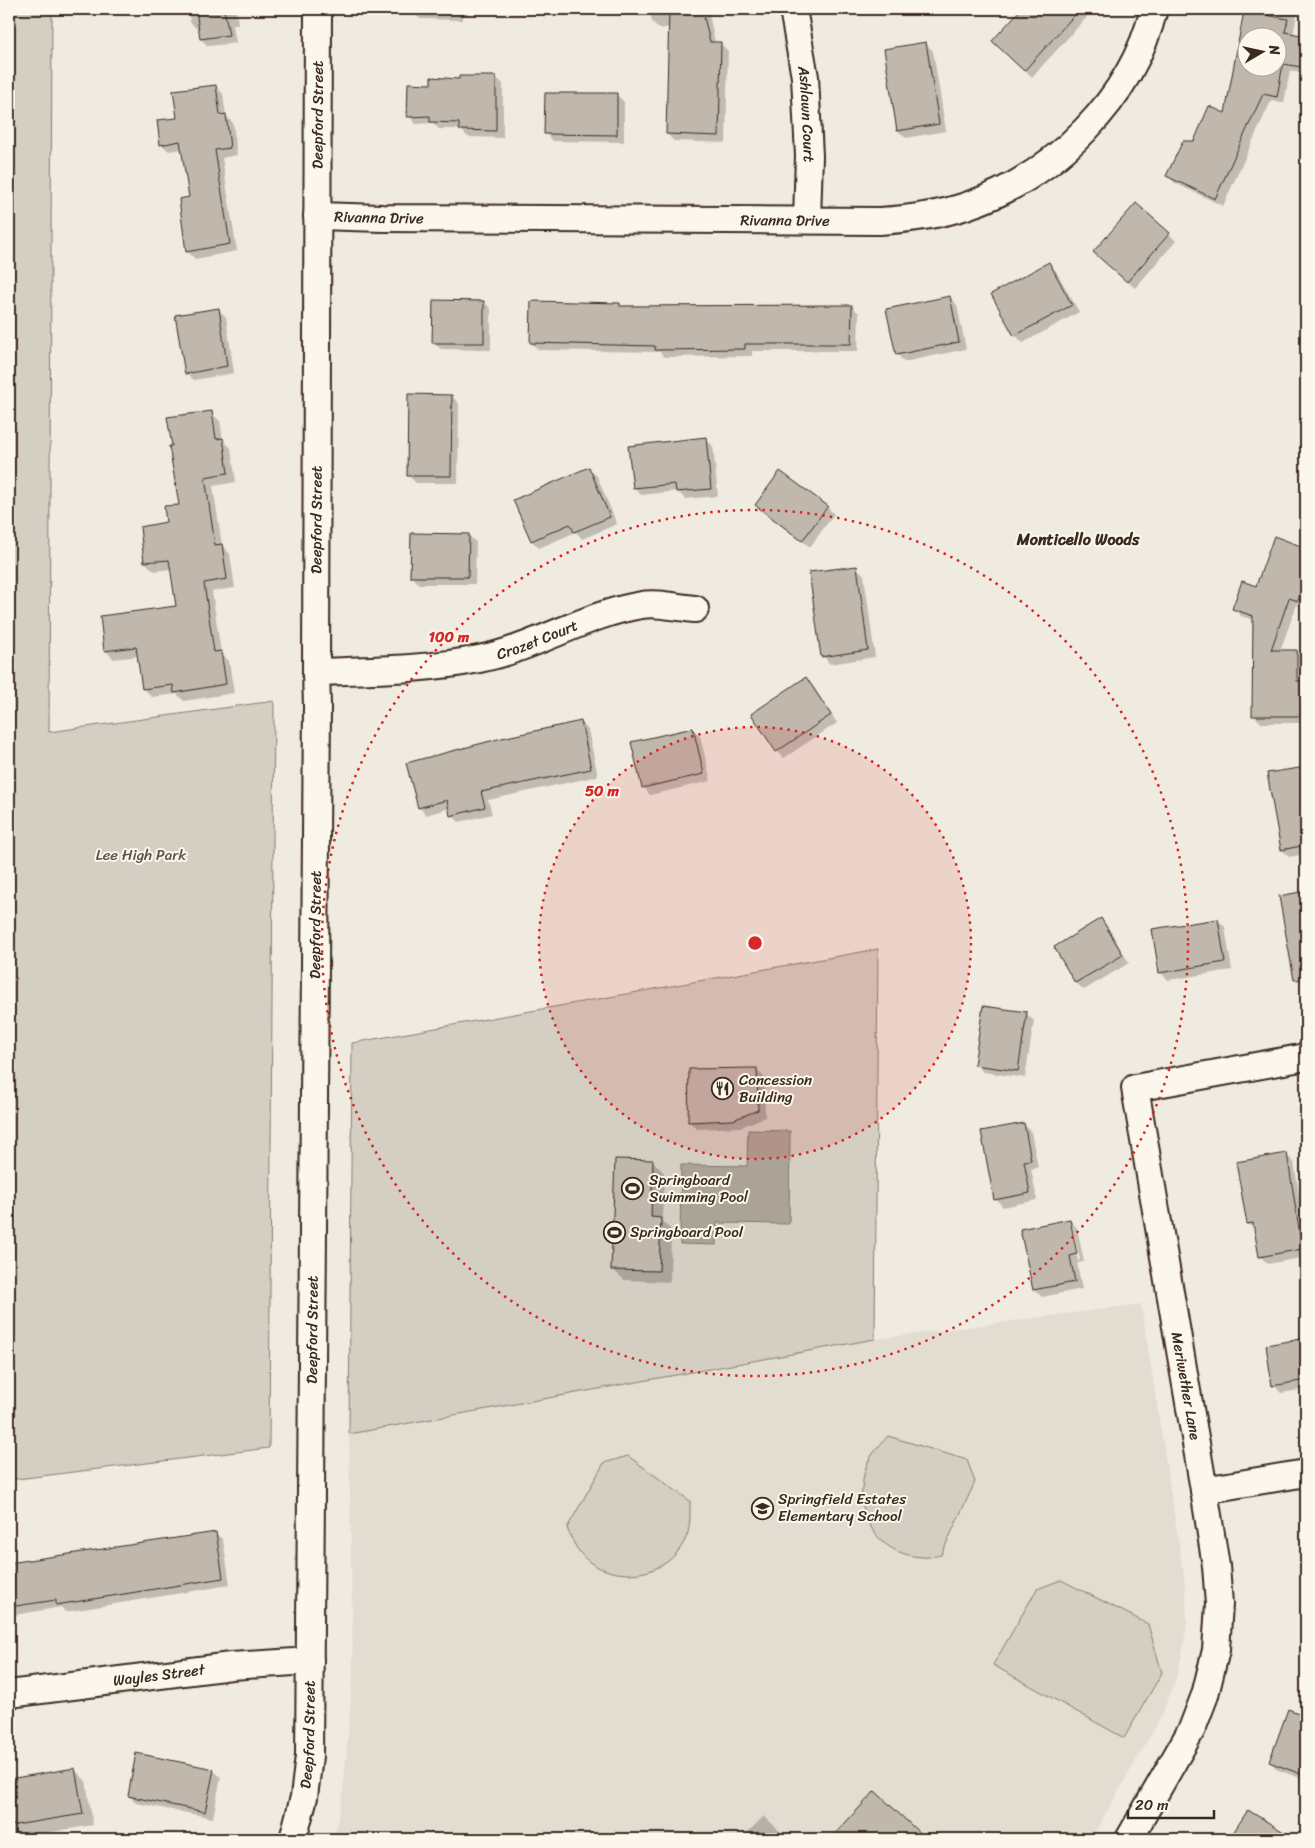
<svg xmlns="http://www.w3.org/2000/svg" width="1315" height="1848" font-family="Sriracha,sans-serif">
  <rect width="100%" height="100%" fill="#f0ebe0"/>
  <filter id="ink" filterUnits="userSpaceOnUse"><feTurbulence type="fractalNoise" baseFrequency=".02" numOctaves="2"/><feDisplacementMap in="SourceGraphic" scale="10" xChannelSelector="R" yChannelSelector="G"/><feConvolveMatrix kernelMatrix="1 2 1 2 8 2 1 2 1" color-interpolation-filters="sRGB"/></filter>
  <g filter="url(#ink)">
    <polygon fill="#e2dcd1" points="1141,1304 1185,1583 1187,1621 1183,1650 1175,1682 1161,1717 1091,1839 334,1839 343,1794 353,1673 349,1434 875,1339"/>
    <g fill="#d5cec3" stroke="#887c70">
      <polygon points="9,9 52,9 49,732 274,701 269,1448 9,1480"/>
      <polygon points="878,949 875,1339 349,1434 352,1043"/>
      <path d="M888 1436 967 1460 975 1482 941 1555C935 1556 928 1558 922 1557 876 1555 853 1512 865 1471 868 1457 879 1446 888 1436Z"/>
      <path d="M628 1456 690 1501C690 1515 691 1530 684 1542 667 1575 624 1582 594 1565 580 1557 573 1543 567 1528L604 1463Z"/>
      <polygon points="1061,1580 1148,1624 1162,1673 1124,1738 993,1665 1037,1589"/>
    </g>
    <polygon fill="#aca397" stroke="#7f7367" points="748,1130 790,1131 789,1224 717,1223 716,1245 680,1244 681,1165 747,1166"/>
    <g fill="#0003" fill-rule="evenodd">
      <polygon points="188,9 236,9 238,24 233,25 236,43 208,46 201,39 199,29 197,29 190,22"/>
      <polygon points="413,9 463,9 463,20 420,19 413,12"/>
      <polygon points="650,9 708,9 715,43 720,43 728,51 726,143 674,141 667,134 670,27 660,29 652,22"/>
      <polygon points="1023,9 1079,9 1087,17 1032,77 994,41"/>
      <path d="M1246 9H1298L1293 35 1306 37V74L1290 71 1284 103 1271 101 1223 206 1175 183 1168 176 1194 142 1226 115ZM1248 38H1278V68H1248Z"/>
      <polygon points="925,43 933,51 946,131 906,138 898,131"/>
      <polygon points="496,77 503,84 503,138 468,137 460,129 439,129 433,123 416,124 409,116 433,85 460,80"/>
      <polygon points="215,86 223,94 226,116 233,123 237,155 222,158 237,251 195,259 187,251 190,198 183,149 169,151 161,144"/>
      <polygon points="617,95 624,102 624,142 553,141 546,134"/>
      <polygon points="1169,234 1176,241 1135,288 1102,260"/>
      <polygon points="1049,264 1056,271 1079,312 1023,343 1015,335"/>
      <polygon points="950,297 957,305 966,349 904,362 897,354"/>
      <polygon points="484,302 491,309 491,350 441,349 433,342"/>
      <polygon points="619,304 622,307 851,306 859,313 858,351 752,351 752,356 664,357 660,352 539,350 531,343"/>
      <polygon points="219,310 226,317 234,373 194,380 186,373"/>
      <polygon points="452,396 459,404 458,483 416,483 408,475"/>
      <polygon points="211,413 220,421 223,440 231,448 236,482 213,486 222,545 230,554 235,588 212,591 221,653 229,661 234,693 184,701 177,694 152,697 143,688 139,656 114,659 105,650 178,607 172,569 154,571 145,562 141,528 168,523 181,506 174,447"/>
      <polygon points="705,439 713,446 718,496 685,499 677,491 641,495 634,487"/>
      <polygon points="589,469 597,476 617,524 582,539 576,532 539,548 532,541"/>
      <polygon points="756,505 827,507 834,514 810,547 764,513"/>
      <polygon points="468,535 476,542 475,584 419,584 411,576"/>
      <polygon points="1275,538 1306,549 1306,605 1305,608 1297,604 1280,651 1297,651 1304,659 1306,723 1261,723 1254,715 1254,620 1241,616 1234,608 1257,588"/>
      <polygon points="856,567 864,575 875,657 830,664 823,656"/>
      <polygon points="805,679 813,686 837,723 784,758 777,751"/>
      <polygon points="581,722 588,730 598,776 488,800 492,814 459,822 452,815 450,808 426,815 419,807"/>
      <polygon points="693,729 700,736 711,781 650,795 643,787"/>
      <polygon points="1306,768 1306,854 1289,857 1282,850"/>
      <polygon points="1306,893 1306,961 1298,963 1281,897"/>
      <polygon points="1100,920 1108,927 1129,963 1084,990 1076,983 1055,947"/>
      <polygon points="1218,920 1225,927 1232,970 1168,980 1160,972"/>
      <polygon points="1026,1013 1034,1021 1025,1078 983,1072 976,1064"/>
      <polygon points="756,1069 764,1077 765,1117 741,1127 697,1129 689,1121"/>
      <polygon points="1024,1124 1031,1132 1038,1167 1031,1169 1037,1200 1003,1207 996,1199"/>
      <polygon points="1286,1155 1294,1162 1306,1239 1306,1257 1268,1264 1260,1256 1255,1230 1248,1223"/>
      <polygon points="653,1161 664,1173 662,1221 671,1230 670,1282 624,1280 612,1269"/>
      <path d="M1070 1220 1077 1228 1084 1262 1077 1263 1082 1289 1042 1297 1034 1290ZM1070 1227H1073L1080 1260 1078 1261Z"/>
      <polygon points="1306,1339 1306,1389 1281,1393 1274,1385 1267,1346"/>
      <polygon points="215,1533 223,1540 230,1585 65,1612 61,1607 9,1616 9,1567"/>
      <polygon points="1306,1564 1306,1591 1304,1589"/>
      <polygon points="1306,1635 1306,1671 1304,1669"/>
      <polygon points="1289,1711 1306,1717 1306,1780 1278,1770 1270,1762"/>
      <polygon points="75,1770 86,1781 93,1825 9,1839 9,1780"/>
      <polygon points="213,1770 221,1777 213,1818 136,1803 129,1796"/>
      <polygon points="875,1793 925,1839 831,1839"/>
      <polygon points="1248,1811 1293,1839 1234,1839 1232,1837"/>
      <polygon points="764,1816 788,1839 741,1839"/>
    </g>
    <g fill="#c0b8ad" stroke="#3b2a1e" fill-rule="evenodd">
      <polygon points="196,9 224,9 229,35 200,39"/>
      <polygon points="669,9 702,9 710,42 721,42 719,136 666,134"/>
      <polygon points="1021,9 1080,9 1024,71 992,41"/>
      <path d="M1244 11 1288 19 1285 32 1306 36V38L1301 67 1283 64 1277 97 1263 94 1215 199 1166 176 1183 141H1194L1209 106 1225 113ZM1248 38H1278V68H1248Z"/>
      <polygon points="926,42 939,124 897,131 884,49"/>
      <polygon points="459,76 496,76 496,131 459,130 459,123 430,122 430,116 407,117 408,83 431,84 431,77 459,79"/>
      <polygon points="216,85 220,115 226,114 230,148 215,150 230,244 186,252 179,199 189,197 180,141 160,145 157,120 177,118 173,90"/>
      <polygon points="545,93 617,93 617,135 544,134"/>
      <polygon points="1136,203 1170,233 1127,282 1093,252"/>
      <polygon points="1049,262 1072,305 1014,336 991,294"/>
      <polygon points="950,296 959,342 896,355 886,309"/>
      <polygon points="433,300 484,301 484,343 432,343"/>
      <polygon points="531,301 620,303 620,306 852,305 851,344 745,344 745,349 655,350 655,346 530,343"/>
      <polygon points="219,308 227,366 185,374 175,315"/>
      <polygon points="408,394 452,395 451,476 407,476"/>
      <polygon points="212,411 216,439 223,438 228,473 205,477 215,545 222,544 227,579 204,583 214,652 221,651 226,684 174,693 173,685 142,689 136,647 104,651 100,616 176,606 169,560 144,562 140,527 166,522 164,506 179,505 169,446 172,446 167,417"/>
      <polygon points="706,437 711,489 676,492 675,484 633,488 628,446"/>
      <polygon points="589,467 610,517 574,532 570,524 531,541 513,500"/>
      <polygon points="780,471 828,506 802,541 755,505"/>
      <polygon points="411,533 469,534 468,577 410,577"/>
      <polygon points="1274,536 1306,548 1306,578 1298,601 1289,598 1271,650 1297,650 1297,681 1302,681 1302,716 1252,716 1253,616 1232,609 1242,581 1256,586"/>
      <polygon points="857,566 868,650 821,657 809,572"/>
      <polygon points="806,677 831,715 776,752 751,714"/>
      <polygon points="581,721 591,769 481,792 485,807 450,816 447,800 418,808 406,763 502,738"/>
      <polygon points="693,728 704,774 642,788 631,742"/>
      <polygon points="1306,767 1306,845 1281,850 1267,773"/>
      <polygon points="1306,891 1306,979 1294,980 1279,896"/>
      <polygon points="1101,918 1123,955 1075,983 1054,947"/>
      <polygon points="1218,919 1225,962 1159,973 1152,929"/>
      <polygon points="983,1006 1027,1012 1018,1071 974,1065"/>
      <polygon points="757,1068 758,1110 733,1120 688,1122 689,1069"/>
      <polygon points="1024,1123 1031,1160 1024,1161 1030,1193 994,1200 981,1131"/>
      <polygon points="1287,1153 1302,1249 1259,1257 1253,1223 1247,1224 1236,1162"/>
      <polygon points="615,1159 653,1160 651,1217 661,1218 659,1271 611,1270"/>
      <polygon points="1070,1219 1077,1254 1070,1256 1075,1282 1033,1290 1020,1229"/>
      <polygon points="1306,1338 1306,1380 1272,1386 1266,1345"/>
      <polygon points="216,1532 223,1578 56,1605 56,1600 9,1607 9,1563"/>
      <polygon points="1288,1709 1306,1716 1306,1776 1269,1762"/>
      <polygon points="136,1753 214,1769 205,1812 128,1796"/>
      <polygon points="75,1768 83,1814 9,1826 9,1779"/>
      <polygon points="875,1791 926,1839 830,1839"/>
      <polygon points="1248,1810 1295,1839 1229,1839"/>
    </g>
    <g fill="none" stroke-linecap="round" stroke-linejoin="round">
      <defs>
        <g id="minor">
          <path id="s1" d="M793 9 805 77 809 156 807 220"/>
          <path id="s2" d="M317 216 382 218 880 221C910 219 939 215 966 206 1054 177 1132 99 1154 9"/>
          <path id="s3" d="M316 672C371 670 425 670 479 659 536 648 585 614 642 605 656 602 680 608 695 609"/>
          <polyline points="1204,1490 1306,1473"/>
          <path id="s4" d="M9 1694 231 1666 310 1661"/>
          <path id="s5" d="M293 1839 304 1797 309 1756 317 706 316 672 318 9"/>
          <polyline points="1129,1839 1192,1729 1205,1695 1216,1650 1219,1604 1216,1566 1204,1490 1135,1088 1306,1057"/>
        </g>
      </defs>
      <use href="#minor" stroke="#3b2a1e" stroke-width="30"/>
      <use href="#minor" stroke="#fbf7ec" stroke-width="26"/>
    </g>
  </g>
  <circle cx="755" cy="943" r="216" fill="#d62828" fill-opacity=".12"/>
  <g fill="none" stroke="#d62828" stroke-width="2.5" stroke-dasharray="2.5 5">
    <circle cx="755" cy="943" r="216"/>
    <circle cx="755" cy="943" r="433"/>
  </g>
  <defs>
    <symbol id="restaurant-ring" viewBox="-11 -11 22 22"><circle r="9.5" fill="#fbf7ec" stroke="#3b2a1e" stroke-width="1.5"/><path d="M-5-6h1v4h1v-4h1v4h1v-4h1v5L-1.5 .5V6h-2V.5L-5-1ZM5-6V6H3V1.5H1.5Q1.5-4 5-6Z" fill="#3b2a1e"/></symbol>
    <symbol id="stadium-ring" viewBox="-11 -11 22 22"><circle r="9.5" fill="#fbf7ec" stroke="#3b2a1e" stroke-width="1.5"/><path d="M0-5a6.5 5 0 1 0 0 10a6.5 5 0 1 0 0-10ZM-3.5-1.8h7v3.6h-7Z" fill="#3b2a1e"/></symbol>
    <symbol id="school-ring" viewBox="-11 -11 22 22"><circle r="9.5" fill="#fbf7ec" stroke="#3b2a1e" stroke-width="1.5"/><path d="M0-5L7-2L0 1L-7-2ZM-4 1L0 2.5L4 1V4Q0 6-4 4Z" fill="#3b2a1e"/></symbol>
  </defs>
  <g fill-rule="evenodd">
    <use href="#restaurant-ring" x="710" y="1076" width="25" height="25"/>
    <use href="#stadium-ring" x="620" y="1176" width="25" height="25"/>
    <use href="#stadium-ring" x="602" y="1220" width="25" height="25"/>
    <use href="#school-ring" x="750" y="1496" width="25" height="25"/>
  </g>
  <g text-anchor="middle" dominant-baseline="central" stroke-width="4" stroke-linejoin="round" paint-order="stroke">
    <g font-size="15" fill="#3b2a1e" stroke="#fbf7ec">
      <text stroke="none"><textPath href="#s1" startOffset="106">Ashlawn Court</textPath></text>
      <text stroke="none"><textPath href="#s5" startOffset="1726">Deepford Street</textPath></text>
      <text stroke="none"><textPath href="#s2" startOffset="62">Rivanna Drive</textPath></text>
      <text stroke="none"><textPath href="#s2" startOffset="468">Rivanna Drive</textPath></text>
      <text stroke="none"><textPath href="#s5" startOffset="1321">Deepford Street</textPath></text>
      <text stroke="none"><textPath href="#s3" startOffset="225">Crozet Court</textPath></text>
      <text stroke="none"><textPath href="#s5" startOffset="916">Deepford Street</textPath></text>
      <text stroke="none"><textPath href="#s5" startOffset="511">Deepford Street</textPath></text>
      <text transform="translate(1186 1386) rotate(80)">Meriwether Lane</text>
      <text stroke="none"><textPath href="#s4" startOffset="151">Wayles Street</textPath></text>
      <text stroke="none"><textPath href="#s5" startOffset="106">Deepford Street</textPath></text>
    </g>
    <g font-size="15" fill="#625347" stroke="#fbf7ec">
      <text x="141" y="855">Lee High Park</text>
    </g>
    <g font-size="15" fill="#3b2a1e" stroke="#fbf7ec" text-anchor="start">
      <text x="739" y="1080">Concession<tspan x="739" dy="17">Building</tspan></text>
      <text x="649" y="1180">Springboard<tspan x="649" dy="17">Swimming Pool</tspan></text>
      <text x="630" y="1232">Springboard Pool</text>
      <text x="778" y="1499">Springfield Estates<tspan x="778" dy="17">Elementary School</tspan></text>
    </g>
    <g font-size="16" font-weight="bold" fill="#3b2a1e" stroke="#fbf7ec">
      <text x="1078" y="539">Monticello Woods</text>
    </g>
  </g>
  <circle cx="755" cy="943" r="8" fill="#d62828" stroke="#fbf7ec" stroke-width="2.5"/>
  <g font-size="15" text-anchor="middle" font-weight="bold" fill="#d62828" stroke="#fbf7ec" stroke-width="4" stroke-linejoin="round" paint-order="stroke">
    <text x="449" y="642">100 m</text>
    <text x="602" y="796">50 m</text>
  </g>
  <rect width="1315" height="1848" fill="none" stroke="#fbf7ec" stroke-width="30"/>
  <rect x="15" y="15" width="1285" height="1818" fill="none" stroke="#3b2a1e" stroke-width="2" filter="url(#ink)"/>
  <g transform="translate(1262 52) rotate(81)"><circle r="24" fill="#fbf7ec" stroke="#aea59a"/>
  <path d="M0-4L9 19L0 12L-9 19Z" fill="#3b2a1e"/>
  <text y="-8" font-size="14" font-weight="bold" text-anchor="middle" fill="#3b2a1e">N</text>
  </g>
  <path d="M1128 1810v8h86v-8" fill="none" stroke="#3b2a1e" stroke-width="2.5"/>
  <text x="1135" y="1810" font-size="15" fill="#3b2a1e" stroke="#fbf7ec" stroke-width="4" paint-order="stroke">20 m</text>
</svg>
